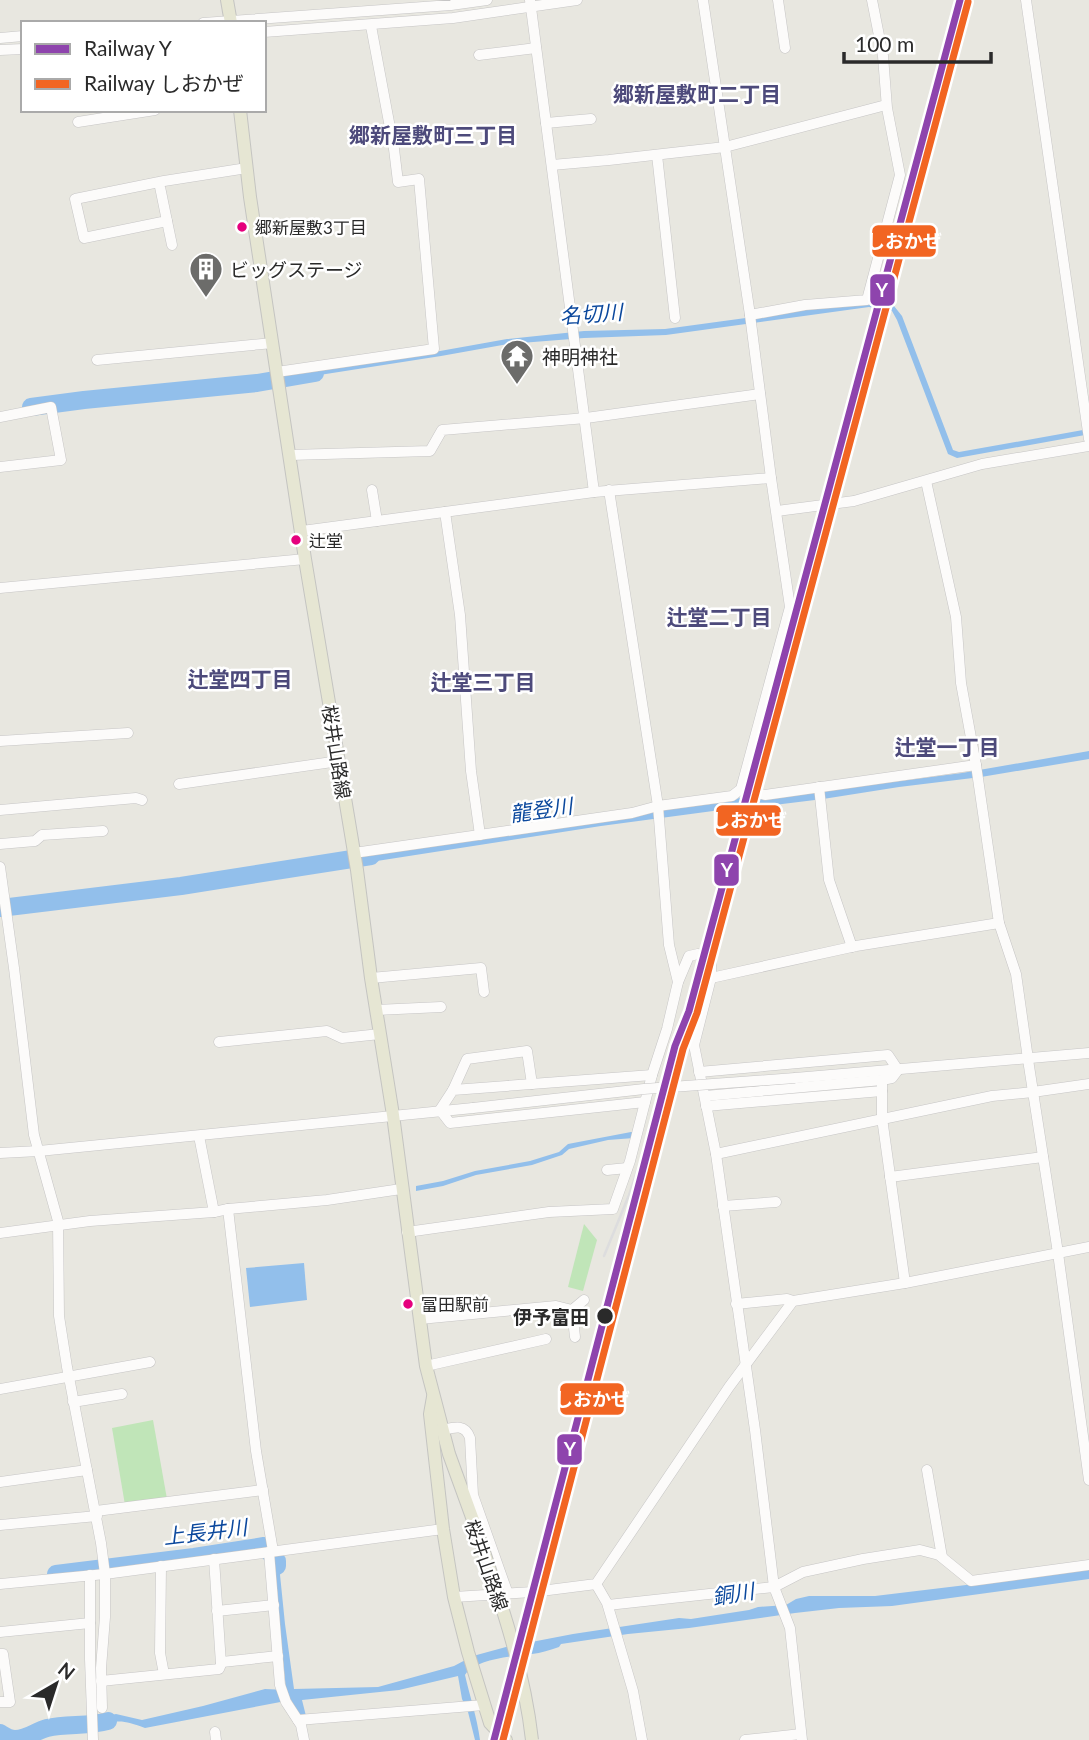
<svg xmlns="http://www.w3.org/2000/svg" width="1089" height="1740" font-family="Lato,'Noto Sans JP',sans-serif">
  <rect width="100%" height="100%" fill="#e8e7e0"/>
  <g fill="#c0e5b8">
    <polygon points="584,1224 597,1240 583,1291 568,1287"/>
    <polygon points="153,1420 167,1499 125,1505 112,1428"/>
  </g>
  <g fill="#92bfeb">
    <polygon points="857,303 882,303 894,306 902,316 953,450 959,452 1083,430 1085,435 957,458 948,454 897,320 892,311 869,307 666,335 584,338 508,344 441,356 294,379 292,374 440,351 507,339 584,331 665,329"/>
    <polygon points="1089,751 1089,759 981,777 899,787 823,799 757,807 728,809 601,826 364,863 362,854 663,810 719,803 733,801 741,797 753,800 962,773"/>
    <polygon points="631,1132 635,1133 634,1138 608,1140 569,1149 562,1155 532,1165 476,1175 443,1186 416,1191 416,1186 443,1181 475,1171 530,1161 559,1152 568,1144"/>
    <polygon points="304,1263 307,1300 250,1307 246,1268"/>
    <path d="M278 1555 285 1624 294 1689 378 1687 454 1666 473 1656 506 1647 573 1634 679 1618 691 1619 749 1610 758 1607 786 1605 796 1599 809 1596H875L1089 1570V1579L892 1606 839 1608 795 1613 689 1628 628 1634 561 1644 559 1647C550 1650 541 1653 532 1654 514 1656 475 1659 465 1675 470 1697 477 1717 480 1740H475L468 1712 462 1699 458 1676 399 1690 302 1700 306 1716 301 1717 291 1700 145 1728C125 1721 116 1718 97 1728L95 1719 116 1714 142 1720 203 1706 265 1689 286 1690 273 1559Z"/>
  </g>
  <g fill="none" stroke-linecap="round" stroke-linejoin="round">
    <g stroke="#92bfeb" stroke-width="18">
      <polyline points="31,407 84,400 257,383 315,373"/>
      <polyline points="0,908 181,886 371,856"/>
      <polyline points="56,1574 194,1557 264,1546 277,1561 277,1566"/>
      <path d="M0 1733C5 1736 9 1739 15 1739 28 1739 35 1731 47 1728 67 1723 88 1727 108 1721"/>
    </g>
    <defs>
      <g id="minor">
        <polyline points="530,0 594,492"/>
        <polyline points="778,0 785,48"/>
        <polyline points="1026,0 1089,439"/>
        <polyline points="203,23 451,5 487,0"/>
        <polyline points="264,32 453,18 577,0"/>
        <polyline points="0,38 23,36"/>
        <polyline points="0,50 23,49"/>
        <polyline points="479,55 536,48"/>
        <polyline points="78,122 155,110"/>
        <polyline points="546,123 591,119"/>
        <polyline points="657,155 675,318"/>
        <polyline points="552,165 609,160 725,147 886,105"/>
        <polyline points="159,182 167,221 84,238 75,199 164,181 247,168"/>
        <polyline points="167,221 172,245"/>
        <polyline points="750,315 805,305 867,300 900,175 887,108 883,56 872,0"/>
        <polyline points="97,360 273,343"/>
        <polyline points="277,372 434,349 419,179 398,182 394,149 371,26"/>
        <polyline points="0,417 51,407 61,460 0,467"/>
        <polyline points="290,455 430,451 442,430 586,418 760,394"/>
        <polyline points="926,481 956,617 961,683 976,765 999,923 1016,974 1029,1066 1058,1253 1089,1480"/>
        <polyline points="372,490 377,521"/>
        <polyline points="609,490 658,806 669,945 678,982"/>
        <polyline points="777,511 854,501 982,464 1089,446"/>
        <polyline points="445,512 460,615 471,771 480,835"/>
        <polyline points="302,531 594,492 771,478"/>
        <polyline points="0,588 305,559"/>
        <polyline points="0,741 128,733"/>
        <polyline points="179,784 339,761"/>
        <polyline points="819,787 829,880 852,947"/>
        <polyline points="741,789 765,795 976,765"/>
        <polyline points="0,810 136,798 142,800"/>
        <polyline points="0,844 35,841 42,835 103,831"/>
        <polyline points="354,853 632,813 658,806 732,796 741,789 790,607 771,478 750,315 703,0"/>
        <polyline points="0,867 14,968 34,1135 58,1221 59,1316 67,1367 101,1543 105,1574 105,1617 101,1668 102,1708"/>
        <polyline points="371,978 481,968 484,992"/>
        <polyline points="711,978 856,946 999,923"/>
        <polyline points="376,1010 441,1007"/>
        <polyline points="219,1042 327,1031 342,1038 380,1034"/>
        <polyline points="699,1072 888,1055 898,1070 892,1078 882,1080 705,1096"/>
        <polyline points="795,1078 1089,1053"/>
        <polyline points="882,1080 882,1118 905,1283"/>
        <polyline points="453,1090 467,1059 527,1051 532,1084"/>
        <polyline points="645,1102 450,1123 440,1110 453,1090 652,1075"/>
        <polyline points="706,1106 882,1091"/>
        <polyline points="199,1136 214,1212"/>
        <polyline points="0,1153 39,1151 473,1108"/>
        <polyline points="716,1154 992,1096 1033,1092 1089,1084"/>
        <polyline points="607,1170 627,1168"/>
        <polyline points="890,1177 1043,1157"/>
        <polyline points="723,1206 776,1202"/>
        <polyline points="228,1209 256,1451 273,1551"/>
        <polyline points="407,1232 549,1212 613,1209 630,1161 652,1075 667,1029 678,982 689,956 698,954 708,957 711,963 711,978 694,1045 716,1154 755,1430 774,1587 790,1628 802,1740"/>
        <polyline points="0,1233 90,1221 214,1212 228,1209 327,1200 401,1189"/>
        <polyline points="736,1304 787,1299 793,1301"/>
        <polyline points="420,1319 556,1306 580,1312"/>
        <polyline points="575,1337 572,1310 584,1300"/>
        <polyline points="426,1366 546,1339"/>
        <polyline points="0,1389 150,1362"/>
        <polyline points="73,1402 122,1394"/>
        <path d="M443 1430C455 1427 465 1424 470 1438L473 1495 508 1594"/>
        <polyline points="927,1470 942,1557"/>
        <polyline points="0,1482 87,1470"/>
        <polyline points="96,1511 263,1490"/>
        <polyline points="0,1525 97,1516"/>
        <polyline points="269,1552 280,1685 286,1702 301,1725 304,1740"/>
        <polyline points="214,1559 221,1664"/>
        <polyline points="161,1566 160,1653 164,1674"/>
        <polyline points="90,1575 90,1659 93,1740"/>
        <polyline points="0,1584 105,1574 443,1529"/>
        <polyline points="596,1584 607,1603 633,1691 642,1740"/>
        <polyline points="454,1597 533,1592 596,1584 729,1387 793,1301 905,1283 1089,1247"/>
        <polyline points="608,1605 774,1587 803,1572 863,1559 920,1550 939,1555 971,1581 1089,1565"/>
        <polyline points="217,1611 274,1605"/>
        <polyline points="0,1632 90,1623"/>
        <polyline points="0,1654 3,1654 10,1702 0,1702"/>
        <polyline points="101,1681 219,1669 222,1662 278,1656"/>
        <polyline points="298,1720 484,1705"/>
        <polyline points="215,1732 216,1740"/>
        <polyline points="745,1740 801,1734"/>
      </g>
      <g id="major">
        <polyline points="227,0 231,23"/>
        <polyline points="240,110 250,197 305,559 357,870 371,978 393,1115 426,1366 449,1454 477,1531"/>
        <polyline points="433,1397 430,1414 443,1529 454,1597 468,1652 490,1723 506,1740"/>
      </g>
    </defs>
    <use href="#minor" stroke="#c6c5c5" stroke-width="11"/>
    <use href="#major" stroke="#c4c4c1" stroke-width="14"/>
    <use href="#minor" stroke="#fcfbfa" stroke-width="10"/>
    <use href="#major" stroke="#e6e6d3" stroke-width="12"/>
    <g stroke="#ddddde" stroke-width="2.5">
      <polyline points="604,1256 629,1195 647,1142"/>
      <polyline points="549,1533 567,1478 588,1404 681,1050 689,1011"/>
    </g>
    <defs>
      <polyline id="minor-bridge" points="473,1108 644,1089 795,1078"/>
      <path id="major-bridge" d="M477 1531C500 1600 524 1668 532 1740"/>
    </defs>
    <use href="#minor-bridge" stroke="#c6c5c5" stroke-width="11" stroke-linecap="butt"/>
    <use href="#major-bridge" stroke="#c4c4c1" stroke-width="14" stroke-linecap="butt"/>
    <use href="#minor-bridge" stroke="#fcfbfa" stroke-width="10"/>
    <use href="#major-bridge" stroke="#e6e6d3" stroke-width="12"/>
    <defs>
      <polyline id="rail-1" points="494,1740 675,1046 689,1011 960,0"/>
      <polyline id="rail-2" points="503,1740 683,1049 697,1013 968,2"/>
    </defs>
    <use href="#rail-1" stroke="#fff" stroke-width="12"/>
    <use href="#rail-2" stroke="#fff" stroke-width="12"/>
    <use href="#rail-1" stroke="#8e44ad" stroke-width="7"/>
    <use href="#rail-2" stroke="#f26522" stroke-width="7"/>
  </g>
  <defs>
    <symbol id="building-pin" viewBox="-11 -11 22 30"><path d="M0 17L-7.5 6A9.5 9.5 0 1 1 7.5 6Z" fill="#6c6c6a" stroke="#fff"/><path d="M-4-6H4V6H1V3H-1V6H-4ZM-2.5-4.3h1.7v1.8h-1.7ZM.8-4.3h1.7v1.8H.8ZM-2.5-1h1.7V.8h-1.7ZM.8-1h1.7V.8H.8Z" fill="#fff"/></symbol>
    <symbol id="temple-pin" viewBox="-11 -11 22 30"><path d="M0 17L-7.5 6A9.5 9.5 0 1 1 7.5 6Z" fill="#6c6c6a" stroke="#fff"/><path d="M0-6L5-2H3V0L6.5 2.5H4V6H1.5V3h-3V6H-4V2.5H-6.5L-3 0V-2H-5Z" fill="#fff"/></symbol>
  </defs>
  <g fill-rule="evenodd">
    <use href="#building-pin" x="187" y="250" width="38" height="52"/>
    <use href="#temple-pin" x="498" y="337" width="38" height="52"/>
  </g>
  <g fill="#e5007d" stroke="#fff" stroke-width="2.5">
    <circle cx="242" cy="227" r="6"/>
    <circle cx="296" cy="540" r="6"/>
    <circle cx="408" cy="1304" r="6"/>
  </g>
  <circle fill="#2a2a2a" stroke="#fff" stroke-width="2.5" cx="605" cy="1316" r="9"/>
  <g text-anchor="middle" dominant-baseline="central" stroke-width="5" stroke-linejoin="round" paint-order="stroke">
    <g font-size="17" fill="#2a2a2a" stroke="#fff" text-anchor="start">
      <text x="255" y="227">郷新屋敷3丁目</text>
      <text x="309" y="540">辻堂</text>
      <text x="421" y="1304">富田駅前</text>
    </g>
    <g font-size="19" fill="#2a2a2a" stroke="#fff" text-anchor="start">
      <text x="230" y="269">ビッグステージ</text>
      <text x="542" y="356">神明神社</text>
    </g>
    <g font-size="19" fill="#2a2a2a" stroke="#fff">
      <text transform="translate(337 752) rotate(81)">桜井山路線</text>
      <text transform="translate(487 1565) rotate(71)">桜井山路線</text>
    </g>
    <g font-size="19" font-weight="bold" fill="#2a2a2a" stroke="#fff" text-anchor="end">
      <text x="589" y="1316">伊予富田</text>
    </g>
    <g font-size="21" font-weight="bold" fill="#4d4a7b" stroke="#fff">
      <text x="697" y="93">郷新屋敷町二丁目</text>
      <text x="433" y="134">郷新屋敷町三丁目</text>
      <text x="719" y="616">辻堂二丁目</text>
      <text x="240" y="678">辻堂四丁目</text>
      <text x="483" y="681">辻堂三丁目</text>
      <text x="947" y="746">辻堂一丁目</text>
    </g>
    <g font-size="21" font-style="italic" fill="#0b489d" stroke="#fff">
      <text transform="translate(591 313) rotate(-4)">名切川</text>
      <text transform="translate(541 809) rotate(-8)">龍登川</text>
      <text transform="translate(205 1531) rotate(-7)">上長井川</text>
      <text transform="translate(733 1593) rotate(-9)">銅川</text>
    </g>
  </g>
  <g stroke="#fff" stroke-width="2.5">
    <rect x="871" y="224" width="66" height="34" rx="7" fill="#f26522"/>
    <rect x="869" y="273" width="27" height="34" rx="7" fill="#8e44ad"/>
    <rect x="715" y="804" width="67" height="33" rx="7" fill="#f26522"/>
    <rect x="713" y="853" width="27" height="34" rx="7" fill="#8e44ad"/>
    <rect x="559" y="1382" width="66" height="34" rx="7" fill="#f26522"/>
    <rect x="556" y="1433" width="27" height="33" rx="7" fill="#8e44ad"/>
  </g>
  <g font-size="19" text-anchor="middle" font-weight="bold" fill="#fff">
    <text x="904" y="248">しおかぜ</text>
    <text x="882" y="297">Y</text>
    <text x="749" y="827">しおかぜ</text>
    <text x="727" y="877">Y</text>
    <text x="592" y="1406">しおかぜ</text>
    <text x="570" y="1456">Y</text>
  </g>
  <rect x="21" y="21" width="245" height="91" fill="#ffffff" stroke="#aaaaaa" stroke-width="2"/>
  <rect x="35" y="44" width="35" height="10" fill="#8e44ad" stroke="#aaaaaa" stroke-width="2"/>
  <text x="84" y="56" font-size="21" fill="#2a2a2a">Railway Y</text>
  <rect x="35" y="79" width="35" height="10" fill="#f26522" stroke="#aaaaaa" stroke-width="2"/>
  <text x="84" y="91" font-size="21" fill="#2a2a2a">Railway しおかぜ</text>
  <g transform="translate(56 1684) rotate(39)" stroke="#ffffff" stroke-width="5" paint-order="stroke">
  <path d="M0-5L12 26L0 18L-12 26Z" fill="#2a2a2a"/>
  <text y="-10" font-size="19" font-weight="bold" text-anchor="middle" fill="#2a2a2a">N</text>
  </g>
  <path d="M844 52v10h147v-10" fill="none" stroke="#2a2a2a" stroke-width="3.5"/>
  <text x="855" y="52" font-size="21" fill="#2a2a2a" stroke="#ffffff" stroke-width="5" paint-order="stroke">100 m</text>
</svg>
